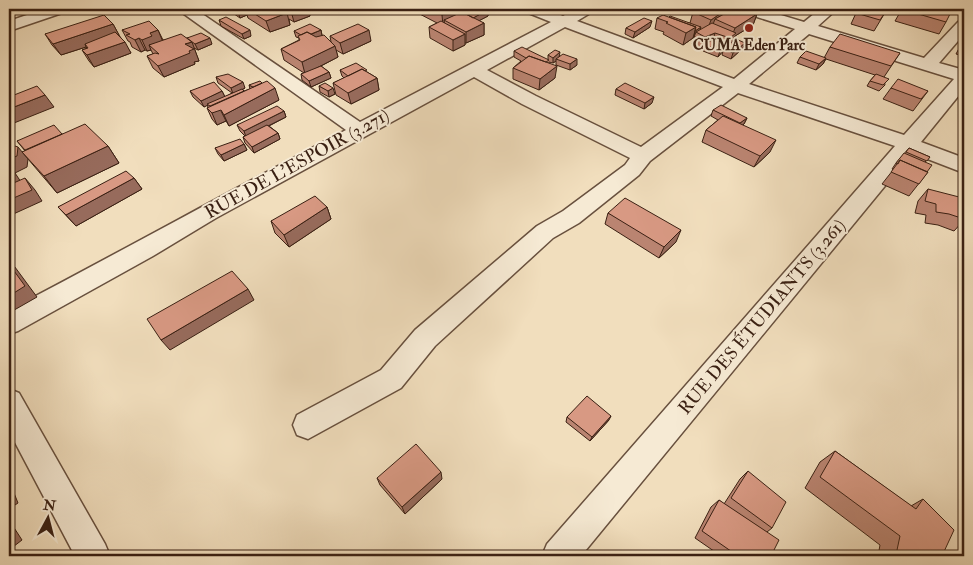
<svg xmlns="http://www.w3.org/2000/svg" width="973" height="565" font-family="'IM FELL Double Pica',serif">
<rect width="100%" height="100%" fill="#f1debd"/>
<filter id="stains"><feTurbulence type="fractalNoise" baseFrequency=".004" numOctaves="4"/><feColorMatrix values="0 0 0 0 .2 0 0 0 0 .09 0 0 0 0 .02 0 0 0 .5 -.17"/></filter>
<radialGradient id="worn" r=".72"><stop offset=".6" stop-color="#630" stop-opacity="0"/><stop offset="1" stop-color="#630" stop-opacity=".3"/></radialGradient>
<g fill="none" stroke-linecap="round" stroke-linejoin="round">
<g stroke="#68503e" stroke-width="3">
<path id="minor" d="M45,9H68L65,12L9,31V21Z
M177,9H195L360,122L551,22L526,12L523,9H545L563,16L576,9H595L592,12L577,21L734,79L795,29L741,12L738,9H761L804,22L820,9H837L818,26L924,58L958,22L964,20V34L939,63L964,70V89L921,142L964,158V173L912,153L581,556H542L547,544L895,146L738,93L650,161L639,175L579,223L553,238L435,346L401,388L308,439L297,435L293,425L297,415L381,370L415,330L537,226L563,211L625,165L630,158L522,104L474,77L216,218L153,256L18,331L9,334V310C122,251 233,189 346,130ZM565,27L723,87L641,147L536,96L487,70ZM809,34L954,79L904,135L749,84Z
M9,389L19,393L105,544L110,556H75L9,431Z"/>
</g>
<use href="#minor" fill="#f6ead4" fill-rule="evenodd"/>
</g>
<path fill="#ba8471" stroke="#3a2013" d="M227,9H274L276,10V9H308L310,16L294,22L289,19L290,25L270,32L248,18L247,15L240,18Z
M412,9H466L455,14V15L466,14L488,10V16L478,21L484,23V35L466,43H465V45L453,51L430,38L429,27L437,23L412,10Z
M902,9L936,10L946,22L939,34L895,21Z
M886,11L874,31L851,24L856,13Z
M693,12L757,14L753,25L735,36L733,41L745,43L743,48L731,59L722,55L723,51L718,57L703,51L705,47L701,49L692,44L695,36L693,38L683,45L663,34L664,32L655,29L657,18L690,23Z
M219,20L251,36L244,39L221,26Z
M113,24L119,35L131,53L94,67L89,61L82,50L87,48L86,47L61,55L52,45L45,34Z
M650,27L633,38L625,34L626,28Z
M122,30H158L163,40L187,38L212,44L198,50L194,48L199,61L194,62L195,64L164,77L153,68L147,56L153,54L151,50L147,51L145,50L141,52L132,47L130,42L128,41Z
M321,30L322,35L331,42L330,36L371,41L343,54L336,50L338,57L321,66L329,72L331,78L311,87L302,80L301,74L304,73L284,60L281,49L299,40V38L296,37L294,31Z
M964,39V56L956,54Z
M830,47L900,53L884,77L885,85L879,91L867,86L870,81L875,75L826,59L823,64L816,70L797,63L800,57L824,58Z
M514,51L548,60V55L560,56L577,65L570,70L556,65V61L553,63L549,62V63L555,78L539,90L513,79V68L521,61L514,57Z
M340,70L367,72L377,78L379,90L351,104L336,95L333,83L344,78L342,76Z
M216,77L245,88L242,90L244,91L250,89L249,85L279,100L229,126L226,121L217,125L212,119L207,108L208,107L207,105L204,107L193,97L190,91H222L225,97L232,93L218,83Z
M319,86L335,94L329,97L320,92Z
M891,88L928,91L913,111L883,99Z
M616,89L652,103L644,109L615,95Z
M713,110L747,118L744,124L743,125L770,152L754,167L702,142L706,130L718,120L711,116Z
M284,111L286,117L269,126L278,133L280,139L254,153L245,143L243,137L245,136L240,131L237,125Z
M62,134L108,146L119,163L57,193L22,152L25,151L17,141Z
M244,144L247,150L224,161L218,154L215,148Z
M909,148L930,157L925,162L926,172H928L909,196L882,184L893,170L892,169L896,163Z
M134,178L142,189L76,226L58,207Z
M928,189L964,214V220L954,231L938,225L925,223L926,215L915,213L918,201Z
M327,207L331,219L289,247L275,233L271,221Z
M608,213L676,242L659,258L605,224Z
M567,417L609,420L590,441L566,422Z
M835,451L911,506L923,499L942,556H878L880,545L805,488L820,462Z
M748,471L772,528L767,532L771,556H721L695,538L711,507L719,500L724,504L740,479Z
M377,478L442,479L405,514L380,485Z"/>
<path fill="#976b5c" stroke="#3a2013" d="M237,9H245L247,15L240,18Z
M297,9H308L310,16L294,22L291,11Z
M452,9H466L455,14L456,19L444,20L445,25L443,26L442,15Z
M727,9H735L715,19L712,27L707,31L711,20Z
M488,10V16L471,25V19Z
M287,13L290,25L270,32L266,21Z
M757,14L753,25L735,36L732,44L726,49L730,38L732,36L735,28Z
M652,21L650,27L633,38L635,32Z
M484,23V35L466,43V32Z
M113,24L119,35L87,46L85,44L86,47L61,55L53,44Z
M696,27L693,38L683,45L686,33Z
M701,27L699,33L696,32L694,37L695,31Z
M158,30L163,42L149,45L151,50L147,51L142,40L150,33Z
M250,30L251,36L244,39L242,34Z
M321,30L322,36L306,43L305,37Z
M369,30L371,41L343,54L340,43Z
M715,33L712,44L705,45V47L701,49L705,37Z
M465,34V45L453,51V40Z
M139,38L145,50L141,52L135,40Z
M210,38L212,44L198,50L195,44Z
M125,42L131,53L94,67L87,55Z
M192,42L199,61L194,62L195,64L164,77L158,66L185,44Z
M745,43L743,48L731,59L733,53Z
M727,44L725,50L724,49L723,51L718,57L720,51Z
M335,46L338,57L305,74L302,62Z
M560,52L559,58L556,59V61L553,63V58Z
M826,58L823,64L816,70L819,64Z
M577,59V65L570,70V64Z
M557,66L555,78L539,90L540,79Z
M329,72L331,78L311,87L309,81Z
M377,78L379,90L351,104L348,93Z
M243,82L245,88L233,94L231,88Z
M275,88L279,100L229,126L224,115Z
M333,88L335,94L329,97L328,91Z
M222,91L225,97L204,107L201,101Z
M246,93L221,111L226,121L217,125L212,113Z
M45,95L54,107L9,125V109Z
M654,97L652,103L644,109L645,103Z
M284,111L286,117L246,137L244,131Z
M747,118L744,124L737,129L740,123Z
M278,133L280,139L254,153L252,147Z
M776,140L770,152L754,167L760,156Z
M244,144L247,150L224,161L221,155Z
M108,146L119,163L57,193L44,176Z
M18,147L28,159L27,167L15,173L25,188L9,197V159Z
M25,178L35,190L42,201L9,216V200Z
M134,178L142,189L76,226L66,215Z
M327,207L331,219L289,247L284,235Z
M681,230L676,242L659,258L664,247Z
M9,259L37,297L9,313Z
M248,289L254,300L170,350L161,340Z
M611,416L609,420L590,441L592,437Z
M441,472L442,479L405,514L402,507Z
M9,490L14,493L18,503L9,509Z
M9,522L11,523L22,540L9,550Z"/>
<path fill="#d89983" stroke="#3a2013" d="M247,9H274L277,10L280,9L287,13L266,21Z
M287,9H297L291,11Z
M430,9H454L442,15Z
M476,9H485L488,10L473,18L466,14Z
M699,9H727L711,20L693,12Z
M733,9H744L757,14L735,28L715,19Z
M860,9H877L886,11L880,20L856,13Z
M901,9H930L950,14L946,22Z
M462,12L484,23L466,32L444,20Z
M104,15L113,24L53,44L45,34Z
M663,15L696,27L686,33L666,23L668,22L657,18Z
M670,16L701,27L695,31L696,27L669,17Z
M226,17L250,30L242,34L219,20Z
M644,18L652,21L635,32L626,28Z
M149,21L158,30L150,33L152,36L142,40L139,38L135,40L126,35L130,34L122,30Z
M441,21L465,34L453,40L429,27Z
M712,23L736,33L730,38L715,33L705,37L696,32Z
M310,24L321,30L311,34L307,32L301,35L294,31Z
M358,24L369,30L340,43L330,36Z
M115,32L125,42L87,55L82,50L88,48L85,44Z
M307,32L316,37L324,35L335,46L302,62L281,49L300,40L298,36Z
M201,33L210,38L195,44L187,38Z
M181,34L192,42L185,44L194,49L189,51L190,53L158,66L147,56L155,53L159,54L149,45Z
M840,34L900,53L891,66L830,47Z
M713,39L727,44L720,51L705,45Z
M736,39L745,43L733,53L724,49Z
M522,47L549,60L546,62L529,56L526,58L514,51Z
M555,50L560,52L553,58L548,55Z
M806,51L826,58L819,64L800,57Z
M563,54L577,59L570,64L556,59Z
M529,56L557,66L540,79L513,68Z
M356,63L367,70L365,71L362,69L348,76L340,70Z
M321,66L329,72L309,81L301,74Z
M362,69L377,78L348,93L333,83Z
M228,74L243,82L231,88L216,77Z
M876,74L889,79L883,85L870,81Z
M898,79L928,91L921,99L891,88Z
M260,81L262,83L253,87L249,85Z
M267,81L275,88L224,115L221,110L212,113L207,108Z
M214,82L222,91L201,101L190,91Z
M325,83L333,88L328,91L319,86Z
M625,83L654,97L645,103L616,89Z
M37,86L45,95L9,109V97Z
M242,89L244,91L210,106L207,104Z
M721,105L747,118L740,123L713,110Z
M277,106L284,111L244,131L237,125Z
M723,116L776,140L760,156L706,130Z
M85,124L108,146L44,176L22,152Z
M54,125L62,134L25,150L17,141Z
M267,125L278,133L252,147L243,137Z
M240,139L244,144L221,155L215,148Z
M9,144L18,147L17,156L9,159Z
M909,148L930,157L927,161L906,152Z
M904,153L932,165L927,172L900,160L898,164L896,163Z
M900,160L928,172L919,184L891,172Z
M9,167L15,176L9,180Z
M126,171L134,178L66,215L58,207Z
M25,178L32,190L9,200V185Z
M928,189L963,198L964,219L949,214L936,212V204L925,201Z
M315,196L327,207L284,235L271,221Z
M625,198L681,230L664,247L608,213Z
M9,264L25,286L9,296Z
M232,271L248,289L161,340L147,319Z
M587,396L611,416L592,437L567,417Z
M416,444L441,472L402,507L377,478Z
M835,451L916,509L923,499L954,530L942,556H907L897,550L900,536L820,477Z
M748,471L786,502L772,528L731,498Z
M719,500L779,540L771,556H738L702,531Z"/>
<circle fill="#8f2418" stroke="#f6ead4" stroke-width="2" cx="749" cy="28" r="5"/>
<g text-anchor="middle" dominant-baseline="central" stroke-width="4" stroke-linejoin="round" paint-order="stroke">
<g font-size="15" font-weight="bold" fill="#3a2013" stroke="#f6ead4">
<text x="749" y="45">CUMA Eden Parc</text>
</g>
<g font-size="18" fill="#3a2013" stroke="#f6ead4">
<text transform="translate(297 164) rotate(-29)">RUE DE L'ESPOIR (3.271)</text>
<text transform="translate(762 317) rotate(-50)">RUE DES ÉTUDIANTS (3.261)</text>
</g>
</g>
<rect width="973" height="565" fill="none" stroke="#f1debd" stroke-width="30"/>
<rect x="10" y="10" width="953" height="545" fill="none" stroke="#3a2013" stroke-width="2.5"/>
<rect x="15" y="15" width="943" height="535" fill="none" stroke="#3a2013"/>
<g transform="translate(48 518) rotate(7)" stroke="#f6ead4" stroke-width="4" paint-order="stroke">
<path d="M0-4L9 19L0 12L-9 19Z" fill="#3a2013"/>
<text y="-8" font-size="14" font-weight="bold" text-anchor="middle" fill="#3a2013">N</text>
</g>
<rect width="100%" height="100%" filter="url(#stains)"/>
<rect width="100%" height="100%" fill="url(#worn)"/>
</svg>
